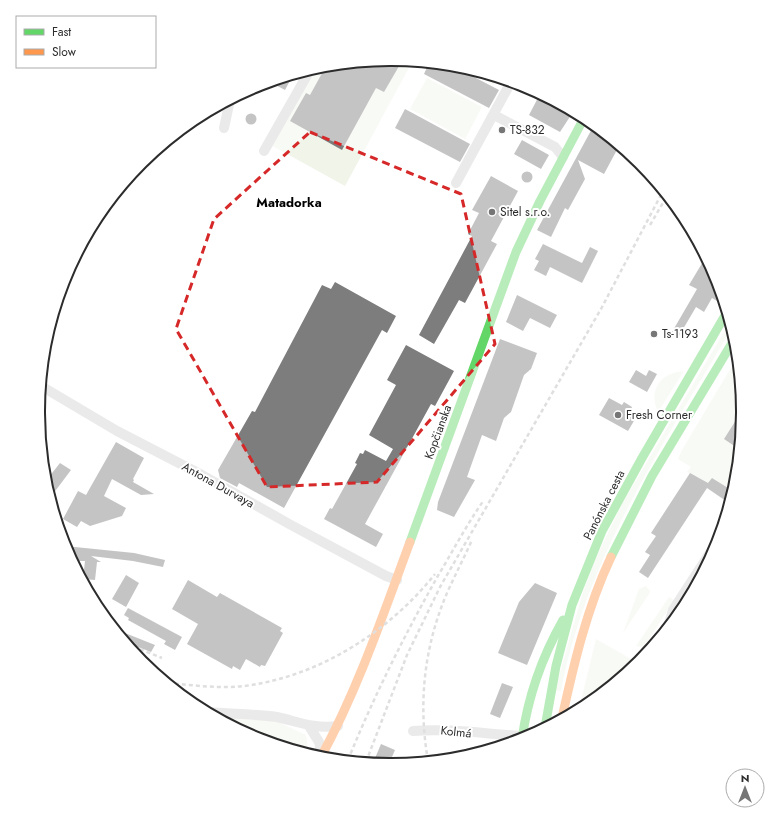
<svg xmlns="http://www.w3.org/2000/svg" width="781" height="824" font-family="Jost,sans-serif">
<rect width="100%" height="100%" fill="#fff"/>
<path fill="#f0f4e9" d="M391,60L412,62L345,186L269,144L310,70L322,66Z
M459,66H460L498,78L494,85Z
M427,78L482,107L465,139L410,109Z
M730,322L732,328C664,443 586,558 561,691L555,690L583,592L595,560L622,504Z
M738,356L743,412L736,481L733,491L712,478L706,487L701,484L703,480L687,472L691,467L678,459L682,450Z
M684,371L658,412C648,390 660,373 684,371Z
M646,586L650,591L649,594L623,633L639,589Z
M669,597L674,600L644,647L636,646Z
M596,639L638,663L579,709Z
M218,717L276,721L306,735L309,754L255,738Z"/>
<path fill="#7d7d7d" d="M391,60L402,61L384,92L376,88L342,150L290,121L306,93L310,95L326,66Z
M429,63L453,66L499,90L489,108L424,74Z
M293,75L285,90L270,82Z
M540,94L573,112L560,132L529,115Z
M405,109L470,144L460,162L395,128Z
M245.5 119a5.5 5.5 0 1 1 11 0a5.5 5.5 0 1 1-11 0Z
M594,125L619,146L604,174L578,160L585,179L568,210L565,208L551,237L537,230Z
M522,140L549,155L541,169L514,154Z
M521.5 177a5.5 5.5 0 1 1 11 0a5.5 5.5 0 1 1-11 0Z
M491,176L518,191L491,241L497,244L465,303L459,300L434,344L419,335L472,236L468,234L479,213L472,210Z
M543,244L582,263L590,247L598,251L582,283L550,267L546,276L534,270L539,261L535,259Z
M704,260L708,262L716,277L721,294L717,301L712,298L704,312L696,307L679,336L672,332L697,289L689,285Z
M335,282L396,316L387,333L382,330L284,508L239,483L237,487L220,478L218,470L252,411L255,412L322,285L331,289Z
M517,295L557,315L550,328L530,318L523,331L506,322Z
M500,339L537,353L531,369L524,375L511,412L504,418L496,441L482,435L467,477L475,480L454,517L437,510L438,502Z
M406,345L454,371L435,406L431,404L365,524L383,534L376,547L324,519L330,508L332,509L357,464L355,463L360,453L363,454L365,450L386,461L393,449L369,435L396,385L387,380Z
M636,370L646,376L649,370L657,374L647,392L629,382Z
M609,398L622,405L624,402L632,407L631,410L638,414L628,431L599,415Z
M743,409V412L739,449L724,439Z
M116,442L144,458L133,479L134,480L133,482L154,494L141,495L112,479L104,496L126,508L122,516L90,526L81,521L77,527L63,519L78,491L86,495Z
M60,463L71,470L50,498L45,482Z
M690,473L708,483L712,478L733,491L726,501L707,488L648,578L639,572L650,555L645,552L656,536L651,533Z
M65,546L134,553L165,560L163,567L133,561L91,556L101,562H97L95,580L83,579L85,561H72Z
M126,575L139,583L126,607L112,599Z
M188,580L217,597L220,593L282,628L280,631L283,633L265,666L261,665L260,667L246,659L240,670L233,666L232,669L187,644L198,624L172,609Z
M535,583L557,593L527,665L498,653L519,602Z
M128,608L182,637L175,650L164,644L166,641L128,620L129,618L124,615Z
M115,629L155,645L151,652L125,642Z
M502,683L513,687L500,718L490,714Z
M381,744L395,750L389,764L373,763Z"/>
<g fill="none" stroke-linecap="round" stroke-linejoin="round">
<path stroke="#d1d1d1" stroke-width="10" d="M494,115L555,147L563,157
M224,128L230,100
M264,151L310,70
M456,183L511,82
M41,386L117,431L202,475L291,525L386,576L397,580
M668,627L673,610L719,539
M208,712C231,714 254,714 277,717C299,722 314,729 338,726
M309,726L319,742L322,755
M413,731C449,728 486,734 522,736"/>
<path stroke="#63d668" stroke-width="9" d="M410,542L516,252L540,201L584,118
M611,557L652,476L735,338
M545,727L556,666L572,605L602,531L642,458L727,312
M522,739C528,696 542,657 563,620"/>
<path stroke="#ff974d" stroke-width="9" d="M562,718C574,663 587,608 611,557
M321,757C358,689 383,615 410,542"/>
<path stroke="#b8b8b8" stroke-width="2.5" stroke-dasharray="4 3" stroke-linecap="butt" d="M650,225L667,196
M127,644L162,658
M168,683C193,685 219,689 244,686C318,677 389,632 435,574
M348,760C374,696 405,634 439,574C454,549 467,524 484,500
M428,761C418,703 424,647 447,593C455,575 464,558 472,540
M366,762L407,655L440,587L601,309L663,191"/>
</g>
<path d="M0 0H781V824H0ZM310,132L461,194L495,344L377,482L267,487L176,329L214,219Z" fill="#fff" fill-opacity=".55" fill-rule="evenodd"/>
<path fill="none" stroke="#d62828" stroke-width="3" stroke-dasharray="8 5" stroke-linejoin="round" d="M310,132L461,194L495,344L377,482L267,487L176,329L214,219Z"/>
<g fill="#767676" stroke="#fff" stroke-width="1.5">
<circle cx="502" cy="130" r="4"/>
<circle cx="492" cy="212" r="4"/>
<circle cx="654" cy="334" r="4"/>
<circle cx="618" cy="415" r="4"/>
</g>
<g text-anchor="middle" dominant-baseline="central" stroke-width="4" stroke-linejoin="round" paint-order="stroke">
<g font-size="12" fill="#2c2c2c" stroke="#fff" text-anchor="start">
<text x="510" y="130">TS-832</text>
<text x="500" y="212">Sitel s.r.o.</text>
<text x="662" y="334">Ts-1193</text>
<text x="626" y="415">Fresh Corner</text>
</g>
<g font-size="12" fill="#2c2c2c" stroke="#fff">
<text transform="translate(438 432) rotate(-70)">Kopčianska</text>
<text transform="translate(218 485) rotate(29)">Antona Durvaya</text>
<text transform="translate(604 505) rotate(-63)">Panónska cesta</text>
<text transform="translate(456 732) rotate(6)">Kolmá</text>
</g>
<g font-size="13" font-weight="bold" fill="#000" stroke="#fff">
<text x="289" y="202">Matadorka</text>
</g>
</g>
<path d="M0 0H781V824H0ZM390 66H391A345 345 0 0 1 736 411V413A345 345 0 0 1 391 758H390A345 345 0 0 1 45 413V411A345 345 0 0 1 390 66Z" fill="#fff" fill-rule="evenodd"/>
<path fill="none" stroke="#2c2c2c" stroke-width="2" d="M390 66H391A345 345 0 0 1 736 411V413A345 345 0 0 1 391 758H390A345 345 0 0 1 45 413V411A345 345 0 0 1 390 66Z"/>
<rect x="16" y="16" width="140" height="52" fill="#ffffff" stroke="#ababab"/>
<rect x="24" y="29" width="20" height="6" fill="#63d668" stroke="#ababab"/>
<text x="52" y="36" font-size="12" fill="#2c2c2c">Fast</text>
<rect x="24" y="49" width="20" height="6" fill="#ff974d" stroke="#ababab"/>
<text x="52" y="56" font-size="12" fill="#2c2c2c">Slow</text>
<g transform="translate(745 788)"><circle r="19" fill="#ffffff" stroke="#ababab"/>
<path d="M0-3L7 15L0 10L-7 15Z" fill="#767676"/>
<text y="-6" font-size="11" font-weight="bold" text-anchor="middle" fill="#2c2c2c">N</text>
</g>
</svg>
